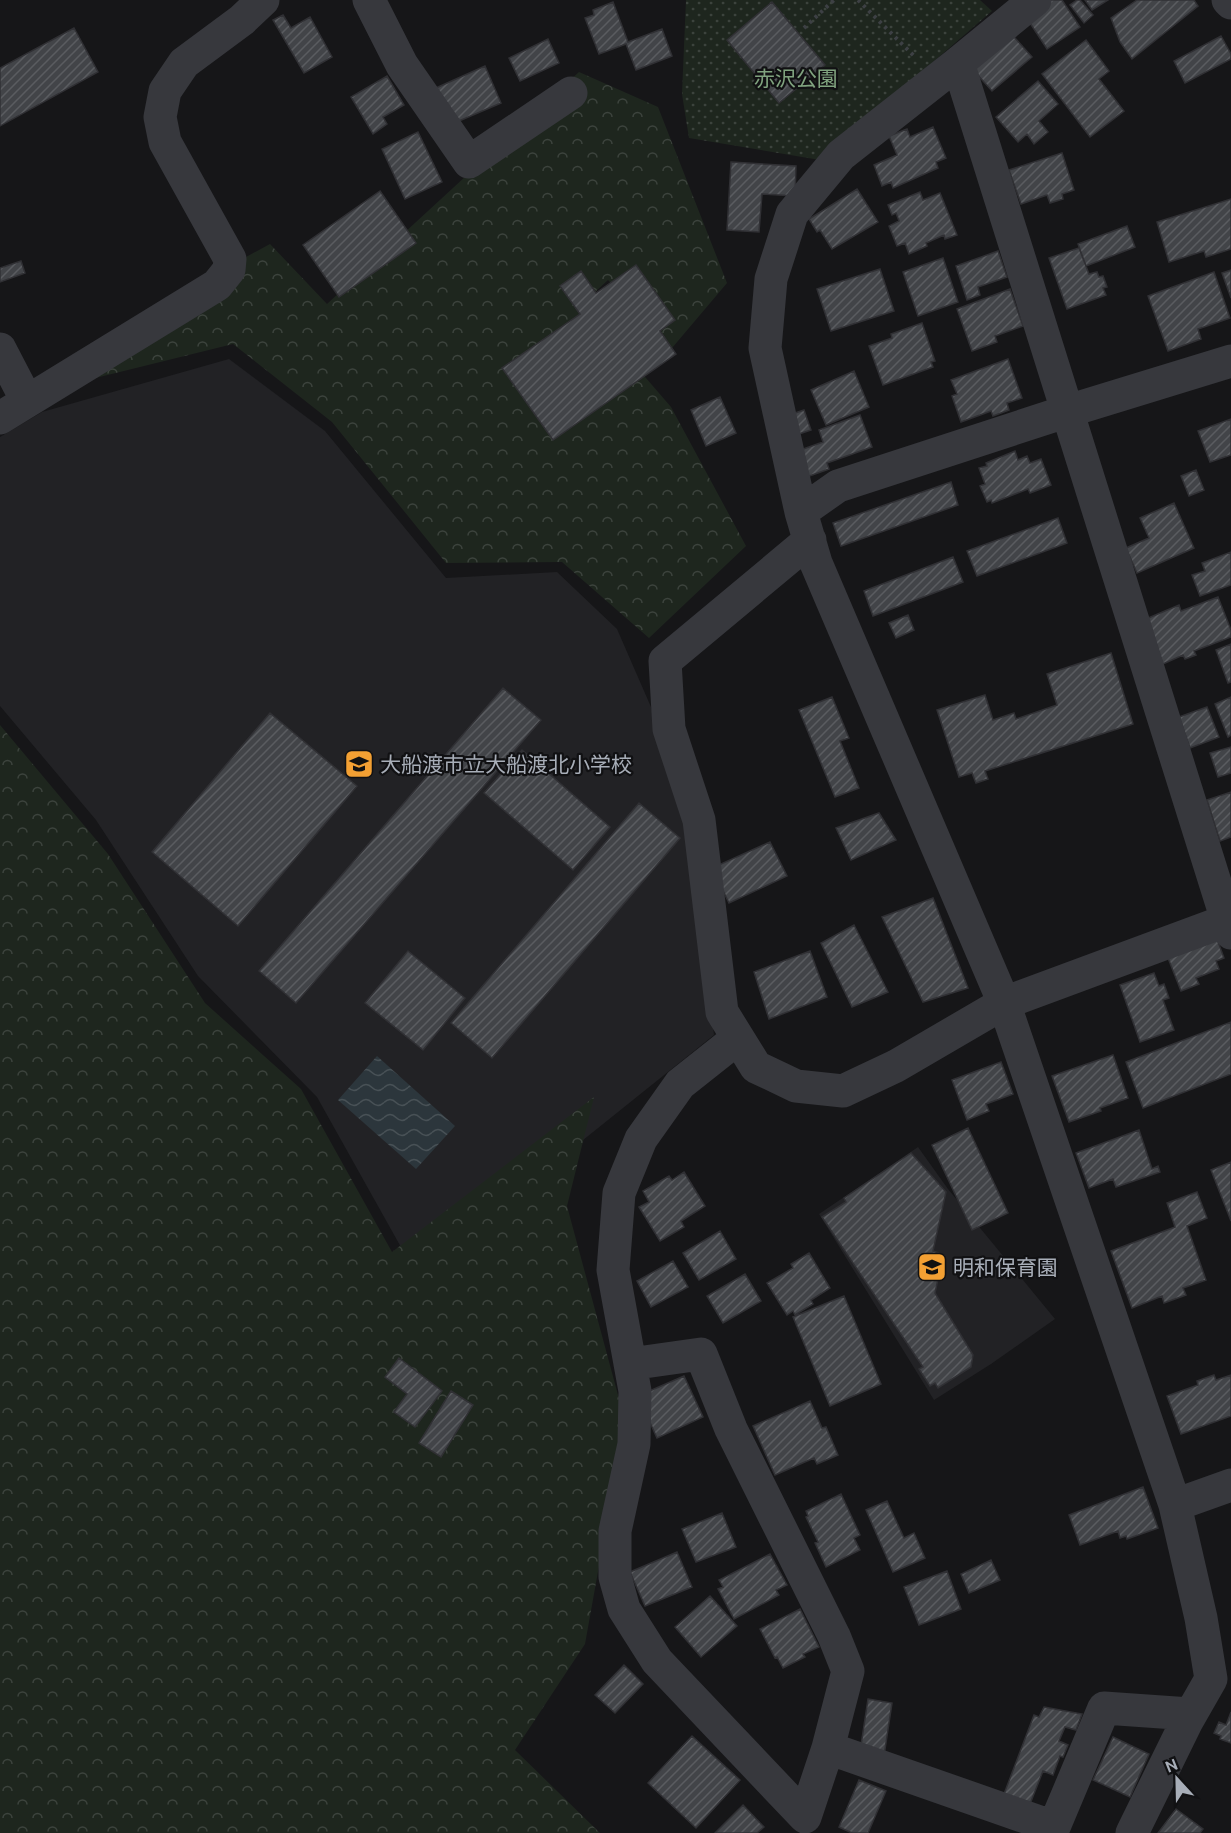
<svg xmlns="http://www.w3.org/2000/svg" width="1231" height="1833" font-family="Ubuntu,'Noto Sans JP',sans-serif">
<defs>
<pattern id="forest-crowns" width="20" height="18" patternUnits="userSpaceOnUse" patternTransform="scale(1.5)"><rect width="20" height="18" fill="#1e261e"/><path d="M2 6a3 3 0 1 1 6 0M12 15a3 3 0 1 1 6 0" fill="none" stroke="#3c433d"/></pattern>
<pattern id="park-dots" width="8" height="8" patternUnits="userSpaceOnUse" patternTransform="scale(1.5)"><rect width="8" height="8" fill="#1e261e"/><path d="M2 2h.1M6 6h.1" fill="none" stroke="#3c433d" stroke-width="1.8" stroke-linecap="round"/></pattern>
<pattern id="water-waves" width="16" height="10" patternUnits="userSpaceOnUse" patternTransform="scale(1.5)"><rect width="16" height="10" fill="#2c363c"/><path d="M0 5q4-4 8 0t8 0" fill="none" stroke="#485156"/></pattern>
<pattern id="building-hatch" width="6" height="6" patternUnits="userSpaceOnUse" patternTransform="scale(1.5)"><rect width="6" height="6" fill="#424448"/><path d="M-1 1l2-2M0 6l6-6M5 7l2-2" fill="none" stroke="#5a5c60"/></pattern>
</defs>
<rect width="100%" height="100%" fill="#161618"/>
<path fill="#222225" d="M229,359L325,431L446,578L557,572L617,629L651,707L689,829L714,1035L416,1274L317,1097L198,976L96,820L0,706V437L42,412Z
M918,1147L948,1189L1055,1319L991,1364L934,1400L819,1214Z"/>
<path fill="url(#forest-crowns)" d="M579,72L658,107L727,283L672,348L608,280L582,304L671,407L746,546L649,638L562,562L446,563L332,422L233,344L59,387L211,276L270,244L327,304Z
M0,725L108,854L205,1003L301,1089L392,1252L594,1097L567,1206L625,1421L585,1644L515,1750L600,1833H0Z"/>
<path fill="url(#park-dots)" d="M686,0H980L992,11L820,160L689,138L682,94Z"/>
<path fill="url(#water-waves)" d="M377,1056L455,1126L416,1169L338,1100Z"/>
<path fill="url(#building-hatch)" stroke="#303034" stroke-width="1.5" d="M1051,0H1062L1080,27L1047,49L1026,17Z
M1077,0H1080L1093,15L1084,23L1070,5Z
M1085,0H1108L1092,10Z
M1137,0H1194L1198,6L1132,59L1120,42L1111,18Z
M613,2L628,42L662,29L672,56L636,70L626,44L599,54L585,18L594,15L593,10Z
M772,2L825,65L779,103L727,40Z
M283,15L291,28L310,17L332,57L304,73L273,20Z
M74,28L98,72L0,126V68Z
M1007,29L1032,57L992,91L967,63Z
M1221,36L1231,54V59L1185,83L1174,61Z
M548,39L559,63L520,81L509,58Z
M1086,40L1109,71L1099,79L1124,111L1090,137L1042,74Z
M485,66L501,103L452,124L436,88Z
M387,76L404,105L383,117L387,124L373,134L351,97Z
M1038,81L1058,104L1039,121L1048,132L1034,144L1027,134L1018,142L996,117Z
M933,127L946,158L936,162L938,168L893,188L891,182L882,186L874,165L897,155L889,136L907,129L910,137Z
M418,132L442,182L405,199L382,149Z
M1062,153L1074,190L1062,194L1063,199L1050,203L1047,195L1021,204L1009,170Z
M731,162L796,166L795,196L762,194L759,232L727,230Z
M857,189L878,222L832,249L820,230L817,232L809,219Z
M380,191L416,243L339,297L303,245Z
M920,192L923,200L940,193L957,235L945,239L944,235L926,243L927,246L909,254L905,243L897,246L889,226L899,221L896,213L892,215L888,205Z
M1231,199V249L1206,257L1204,251L1169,262L1157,222Z
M1127,226L1135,247L1086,266L1078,244Z
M1079,248L1089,274L1097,272L1099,277L1103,276L1107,287L1103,288L1106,295L1067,309L1049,258Z
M998,251L1007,277L978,287L980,295L967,300L956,266Z
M943,258L958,302L918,316L903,272Z
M21,261L25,273L0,282V268Z
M636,265L675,320L660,331L676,354L553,440L502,368L580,314L560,286L581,271L596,293Z
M880,269L894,311L831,331L817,289Z
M1231,270V298L1222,273Z
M1214,272L1230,318L1198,329L1201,339L1168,351L1148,296Z
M1010,289L1023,326L995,336L997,342L972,351L957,309Z
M922,323L935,361L931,362L933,367L883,385L869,346L892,338L891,334Z
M1008,359L1022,398L1007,403L1009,410L993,416L991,411L961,422L952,396L957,394L951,380Z
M854,371L869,407L826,425L811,390Z
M720,397L736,433L706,446L691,410Z
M804,410L811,430L790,437L783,417Z
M860,415L872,447L827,463L829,469L801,479L792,453L823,442L819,430Z
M1231,419V455L1210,462L1198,431Z
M1015,451L1018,460L1027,456L1030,463L1041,459L1051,485L1030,493L1028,489L992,503L991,500L987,502L980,486L985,484L979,468L987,466L986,463Z
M1196,470L1204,490L1189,496L1181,476Z
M951,482L958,505L841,546L833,523Z
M1174,503L1194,548L1137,573L1126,548L1149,538L1140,518Z
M1058,518L1067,543L977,576L967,551Z
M1231,552V585L1200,596L1192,575L1205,571L1202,563Z
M953,557L963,582L873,616L864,591Z
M1218,597L1231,630V637L1194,651L1196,655L1185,659L1183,655L1163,664L1146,619L1179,605L1181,611Z
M908,615L914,630L896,638L889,623Z
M1231,644V682L1228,683L1216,650Z
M1111,653L1133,724L985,771L988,779L976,783L972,773L959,777L937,710L985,695L993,720L1014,713L1016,719L1057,705L1047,674Z
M503,688L541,720L296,1003L259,971Z
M832,697L849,738L840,741L859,788L835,797L799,710Z
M1231,697V735L1228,737L1215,704Z
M1207,707L1219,737L1190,748L1179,717Z
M270,713L357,786L238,926L152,852Z
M1231,747V773L1218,777L1210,753Z
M522,750L610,827L573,870L484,793Z
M1231,792V837L1220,841L1207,800Z
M639,803L680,838L492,1058L451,1023Z
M879,813L896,840L851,860L836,828Z
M770,842L787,876L729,903L712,868Z
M933,898L968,988L923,1002L882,917Z
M854,925L888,992L852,1007L821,943Z
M1217,939L1224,958L1216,961L1219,969L1196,978L1199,984L1181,991L1168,958Z
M408,951L465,998L423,1050L365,1003Z
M810,951L827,997L769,1019L754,972Z
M1154,973L1159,986L1164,984L1169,998L1163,1000L1174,1030L1140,1042L1120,985Z
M1231,1022V1074L1143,1108L1126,1062Z
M1113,1055L1128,1098L1100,1108L1101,1111L1069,1122L1052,1076Z
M1001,1062L1013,1094L986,1104L989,1111L967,1120L952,1080Z
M968,1128L1008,1213L972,1230L932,1145Z
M1139,1130L1152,1169L1158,1166L1160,1172L1116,1187L1113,1179L1089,1188L1076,1153Z
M911,1153L946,1192L933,1251L939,1253L934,1279H938L935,1293L973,1355L971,1367L938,1388L935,1383L930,1386L919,1369L923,1367L822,1217L846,1202L844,1198Z
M1231,1162V1221L1211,1170Z
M684,1172L705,1206L681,1221L684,1227L660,1241L639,1207L649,1202L643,1191L669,1176L672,1180Z
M1197,1192L1207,1218L1187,1226L1206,1280L1183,1288L1186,1295L1164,1303L1162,1296L1132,1308L1111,1251L1175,1227L1167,1203Z
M720,1231L736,1259L699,1280L683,1253Z
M809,1253L830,1288L811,1300L813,1304L795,1315L793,1311L787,1315L767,1283L793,1268L791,1264Z
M673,1261L688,1287L651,1307L637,1281Z
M745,1274L761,1301L723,1323L707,1296Z
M844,1296L881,1384L830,1406L793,1317Z
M399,1358L442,1391L415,1427L394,1412L407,1394L385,1377Z
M1214,1375L1216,1380L1231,1375V1416L1181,1434L1167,1396L1198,1385L1197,1381Z
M684,1376L703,1417L657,1438L638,1396Z
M451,1391L473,1405L441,1457L419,1443Z
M810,1401L822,1428L826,1427L838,1455L817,1464L814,1458L775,1475L753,1426Z
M1143,1487L1158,1528L1127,1539L1126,1536L1120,1538L1118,1531L1080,1545L1069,1515Z
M841,1494L860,1535L854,1538L860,1550L826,1567L815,1543L818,1542L806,1517L808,1516L806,1511Z
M887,1501L904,1538L914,1533L925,1558L893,1572L866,1510Z
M722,1513L736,1547L696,1562L682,1529Z
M677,1552L692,1587L645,1606L630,1572Z
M770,1554L787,1585L776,1590L779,1595L734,1619L718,1589L723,1587L719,1580Z
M991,1560L1000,1580L969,1593L961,1574Z
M947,1571L961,1609L919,1625L904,1587Z
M710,1596L737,1626L701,1657L675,1627Z
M800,1609L819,1647L803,1654L805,1657L783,1668L777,1657L775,1658L760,1629Z
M624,1665L643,1684L615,1713L595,1695Z
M868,1699L892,1703L884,1756L860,1752Z
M1044,1707L1082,1714L1076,1730L1065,1727L1059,1741L1068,1745L1063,1757L1060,1756L1053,1775L1043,1771L1030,1804L1004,1794L1034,1715L1039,1717Z
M1231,1712V1743L1220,1739L1221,1736L1214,1733L1219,1722L1226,1725Z
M692,1736L740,1780L696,1828L648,1783Z
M1113,1737L1149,1754L1130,1797L1093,1780Z
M859,1780L886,1791L868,1833H852L839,1827Z
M743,1805L764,1827L757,1833H715Z
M1176,1809L1203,1829L1200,1833H1158Z"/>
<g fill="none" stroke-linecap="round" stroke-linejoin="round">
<path stroke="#3d4044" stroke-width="4" stroke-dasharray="3 4.5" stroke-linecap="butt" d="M858,0L916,58
M804,28L834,0"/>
<path stroke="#37383d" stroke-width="33" d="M369,0L402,65L469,162L571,93
M1035,0L958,63L841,155L792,214L771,279L765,348L801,512L816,563L1004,1003L1175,1505L1201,1618L1211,1679L1187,1721L1132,1833
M1228,0L1231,3
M958,63L1231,933
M0,349L27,401
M0,418L217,285L229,270L230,259L165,142L160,117L165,91L184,63L242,20L263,0
M801,512L838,486L1068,411L1231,361
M810,540L665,661L669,729L699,820L722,1012L756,1067L796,1086L843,1091L896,1066L1004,1003L1231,919
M630,1364L701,1354L731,1429L834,1636L848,1671L828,1748L805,1817L657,1661L624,1609L615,1577V1531L634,1444L635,1391L613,1270L619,1193L641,1139L680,1084L738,1038
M1175,1505L1231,1485
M828,1748L1054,1827L1104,1708L1190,1714"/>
</g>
<defs>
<g id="school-square" transform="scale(1.5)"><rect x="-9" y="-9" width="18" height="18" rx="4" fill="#f3a033" stroke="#111113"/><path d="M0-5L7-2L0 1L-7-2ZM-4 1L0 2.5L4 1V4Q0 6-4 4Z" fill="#111"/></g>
</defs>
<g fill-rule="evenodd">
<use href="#school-square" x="359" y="764"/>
<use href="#school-square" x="932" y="1267"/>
</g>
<g text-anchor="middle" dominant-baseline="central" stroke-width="4.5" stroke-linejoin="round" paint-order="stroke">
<g font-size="21" fill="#80a37f" stroke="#111113">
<text x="796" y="78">赤沢公園</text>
</g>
<g font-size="21" fill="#a8aeb8" stroke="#111113" text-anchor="start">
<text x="380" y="764">大船渡市立大船渡北小学校</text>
<text x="953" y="1267">明和保育園</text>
</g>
</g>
<g transform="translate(1177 1779) rotate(338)" stroke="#111113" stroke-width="4.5" paint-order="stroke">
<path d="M0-4.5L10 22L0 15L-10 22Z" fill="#a8aeb8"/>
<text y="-9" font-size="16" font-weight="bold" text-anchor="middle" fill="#a8aeb8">N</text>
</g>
</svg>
